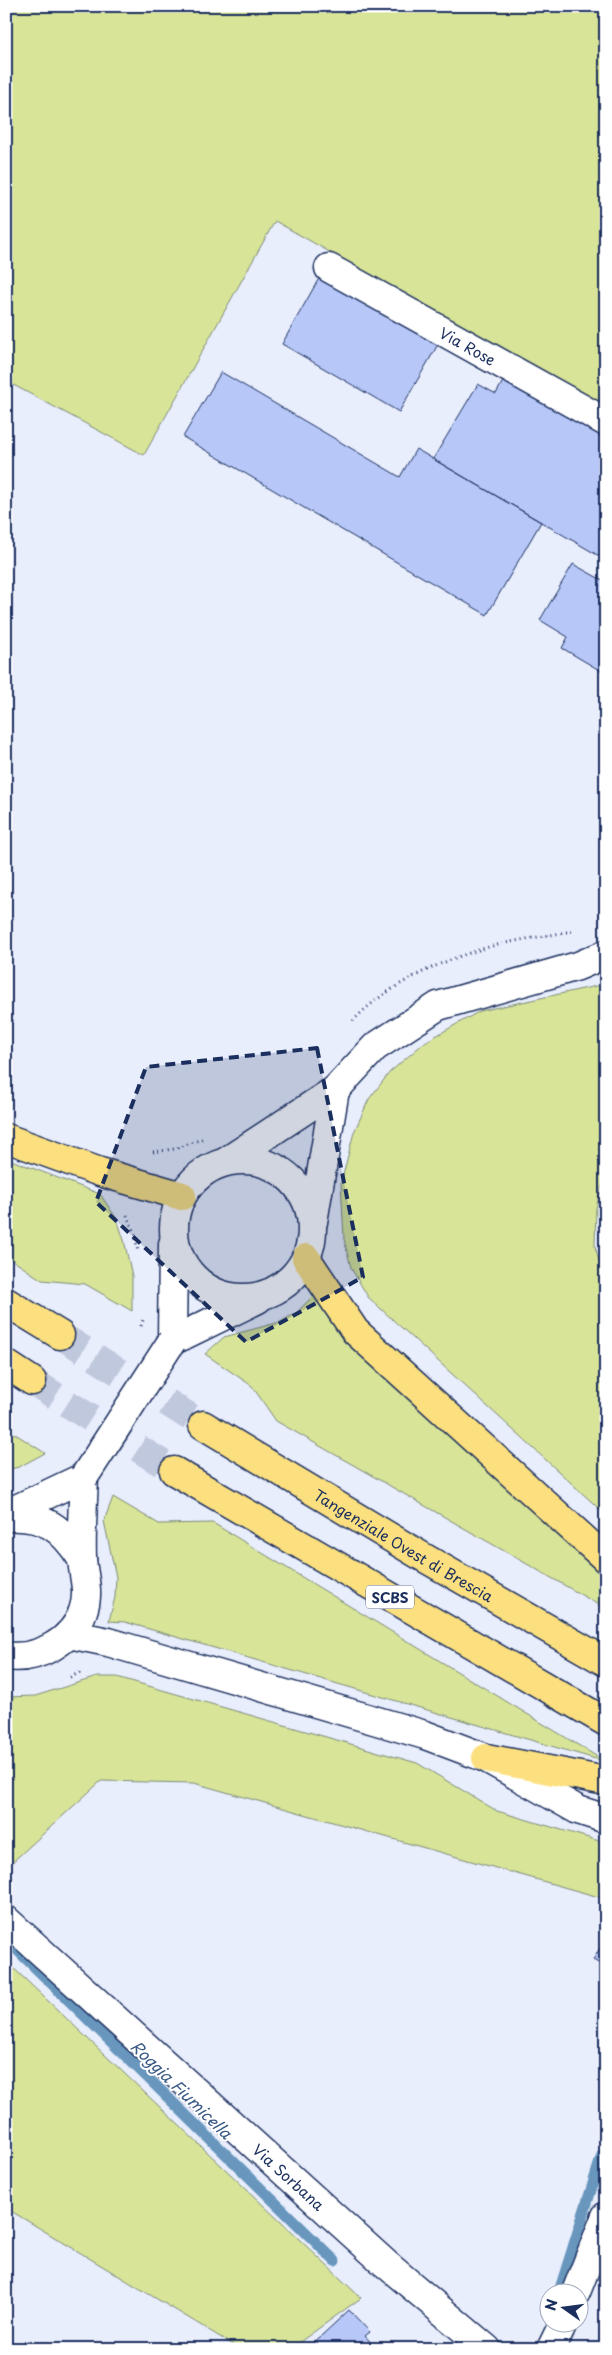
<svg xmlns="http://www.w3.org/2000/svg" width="612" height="2355" font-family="'Playpen Sans',sans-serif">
<rect width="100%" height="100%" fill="#e9eefd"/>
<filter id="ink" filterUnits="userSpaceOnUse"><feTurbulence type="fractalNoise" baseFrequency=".02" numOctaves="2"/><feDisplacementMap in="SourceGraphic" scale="10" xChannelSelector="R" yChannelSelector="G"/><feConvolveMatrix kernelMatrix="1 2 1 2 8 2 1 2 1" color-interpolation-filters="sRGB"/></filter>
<g filter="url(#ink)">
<path fill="#d8e497" stroke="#7a8a7a" d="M6,6H606V409L275,221L144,455L6,381Z
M606,984V1172L596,1208L595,1246L606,1285V1515L368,1297L351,1268L344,1239L341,1183L354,1132L369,1099L390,1072L425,1042L480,1011Z
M6,1158L100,1194L117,1219L124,1240L132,1276V1311L85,1284L42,1280L6,1256Z
M314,1295L339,1333L606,1574V1609L276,1421L252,1386L205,1354L224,1337L280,1322L296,1313Z
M6,1428L45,1453L19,1467L6,1470Z
M113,1497L159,1524L213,1523L606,1762L125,1622L109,1621L115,1597L116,1577L104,1521Z
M97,1677H117L417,1763L497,1811L606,1843V1899L194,1783L101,1781L8,1866L6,1697L35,1696Z
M6,1961L361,2298L290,2349H240L6,2208Z"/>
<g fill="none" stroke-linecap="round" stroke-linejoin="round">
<path stroke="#6796bd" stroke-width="11" d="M6,1939L335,2261
M559,2292L602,2155"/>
</g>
<path fill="#b7c8f8" stroke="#1b2f5e" d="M322,273L440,341L399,412L282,344Z
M221,372L400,477L416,449L541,522L487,615L183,437Z
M508,372L606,429V560L433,459L478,384L496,394Z
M573,564L602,580L606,574V674L562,648L568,637L540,620Z
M606,1938V1967L593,1960Z
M349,2310L370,2332L365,2336L377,2349H307Z"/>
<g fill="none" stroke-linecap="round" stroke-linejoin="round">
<path stroke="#c0c8dd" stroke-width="28" stroke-dasharray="28 14" stroke-linecap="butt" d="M60,1335L203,1425
M32,1381L174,1471"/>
<g stroke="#1b2f5e" stroke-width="31">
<g id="minor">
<path id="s1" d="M329,268L606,422"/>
<circle cx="243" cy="1229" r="69"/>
<path d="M227,1161L335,1090L375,1047L438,1006L578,966L606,954"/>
<path d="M313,1222L335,1090"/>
<path d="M173,1244L172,1341L258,1299"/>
<path d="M6,1514L84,1477C83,1503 81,1531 82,1558C83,1577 90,1591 83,1611C73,1641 37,1661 6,1656"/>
<path d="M6,1517C44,1514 62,1528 82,1559"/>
<path d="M69,1634L108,1642L425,1735L486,1758L578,1810L606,1819"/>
<path id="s2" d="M6,1920L386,2264L487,2349"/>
<path d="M576,2292L606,2216"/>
<path d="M551,2349L564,2322"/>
</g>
</g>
<g stroke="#1b2f5e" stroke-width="31">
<g id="highway">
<path d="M6,1138L100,1172L182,1196"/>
<path d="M306,1258L355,1331L606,1559"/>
<path d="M6,1302L60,1335"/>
<path d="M6,1364L32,1381"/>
<path id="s3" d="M203,1425L423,1557L606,1662"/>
<path d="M174,1471L606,1722"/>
<path d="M486,1758L606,1781"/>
</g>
</g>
<path stroke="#1b2f5e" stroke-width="3" stroke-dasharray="1 4" stroke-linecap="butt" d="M353,1021C384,987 438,962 482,949C511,940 543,937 572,931
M153,1152L174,1149L202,1139
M127,1215L135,1235L138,1252
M70,1677L82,1672"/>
<use href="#minor" stroke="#fff" stroke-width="28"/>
<use href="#highway" stroke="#fce080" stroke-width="28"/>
<g stroke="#1b2f5e" stroke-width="31" stroke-linecap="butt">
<path id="minor-bridge" d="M84,1477L172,1341"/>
</g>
<path stroke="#1b2f5e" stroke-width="3" stroke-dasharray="1 4" stroke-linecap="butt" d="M141,1326L144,1317"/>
<use href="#minor-bridge" stroke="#fff" stroke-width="28"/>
</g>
</g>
<path fill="#1b2f5e" fill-opacity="0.2" stroke="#1b2f5e" stroke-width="4" stroke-dasharray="10 6" stroke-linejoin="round" d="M317,1048L363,1277L246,1342L96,1202L146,1067Z"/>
<g text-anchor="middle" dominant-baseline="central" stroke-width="4" stroke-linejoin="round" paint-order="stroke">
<rect fill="#fff" stroke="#5f6d8e" stroke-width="1" x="366" y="1585.5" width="48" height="23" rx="4"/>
<g font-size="14" font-weight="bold" fill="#1b2f5e">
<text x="390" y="1597">SCBS</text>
</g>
<g font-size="15" fill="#1b2f5e" stroke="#fff">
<text stroke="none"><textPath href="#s1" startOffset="159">Via Rose</textPath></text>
<text stroke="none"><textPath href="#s3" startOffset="234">Tangenziale Ovest di Brescia</textPath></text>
<text stroke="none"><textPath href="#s2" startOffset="382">Via Sorbana</textPath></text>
</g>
<g font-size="16" font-style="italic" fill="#3b5a86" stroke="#fff">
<text transform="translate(182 2089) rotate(44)">Roggia Fiumicella</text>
</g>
</g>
<rect width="612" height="2355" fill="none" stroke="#fff" stroke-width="25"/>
<rect x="12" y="12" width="587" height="2330" fill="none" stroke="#1b2f5e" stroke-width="2" filter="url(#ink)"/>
<g transform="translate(564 2308) rotate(284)"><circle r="24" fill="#ffffff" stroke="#a4acbf"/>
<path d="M0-4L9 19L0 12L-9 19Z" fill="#1b2f5e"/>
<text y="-8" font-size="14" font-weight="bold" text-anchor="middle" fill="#1b2f5e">N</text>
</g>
</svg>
